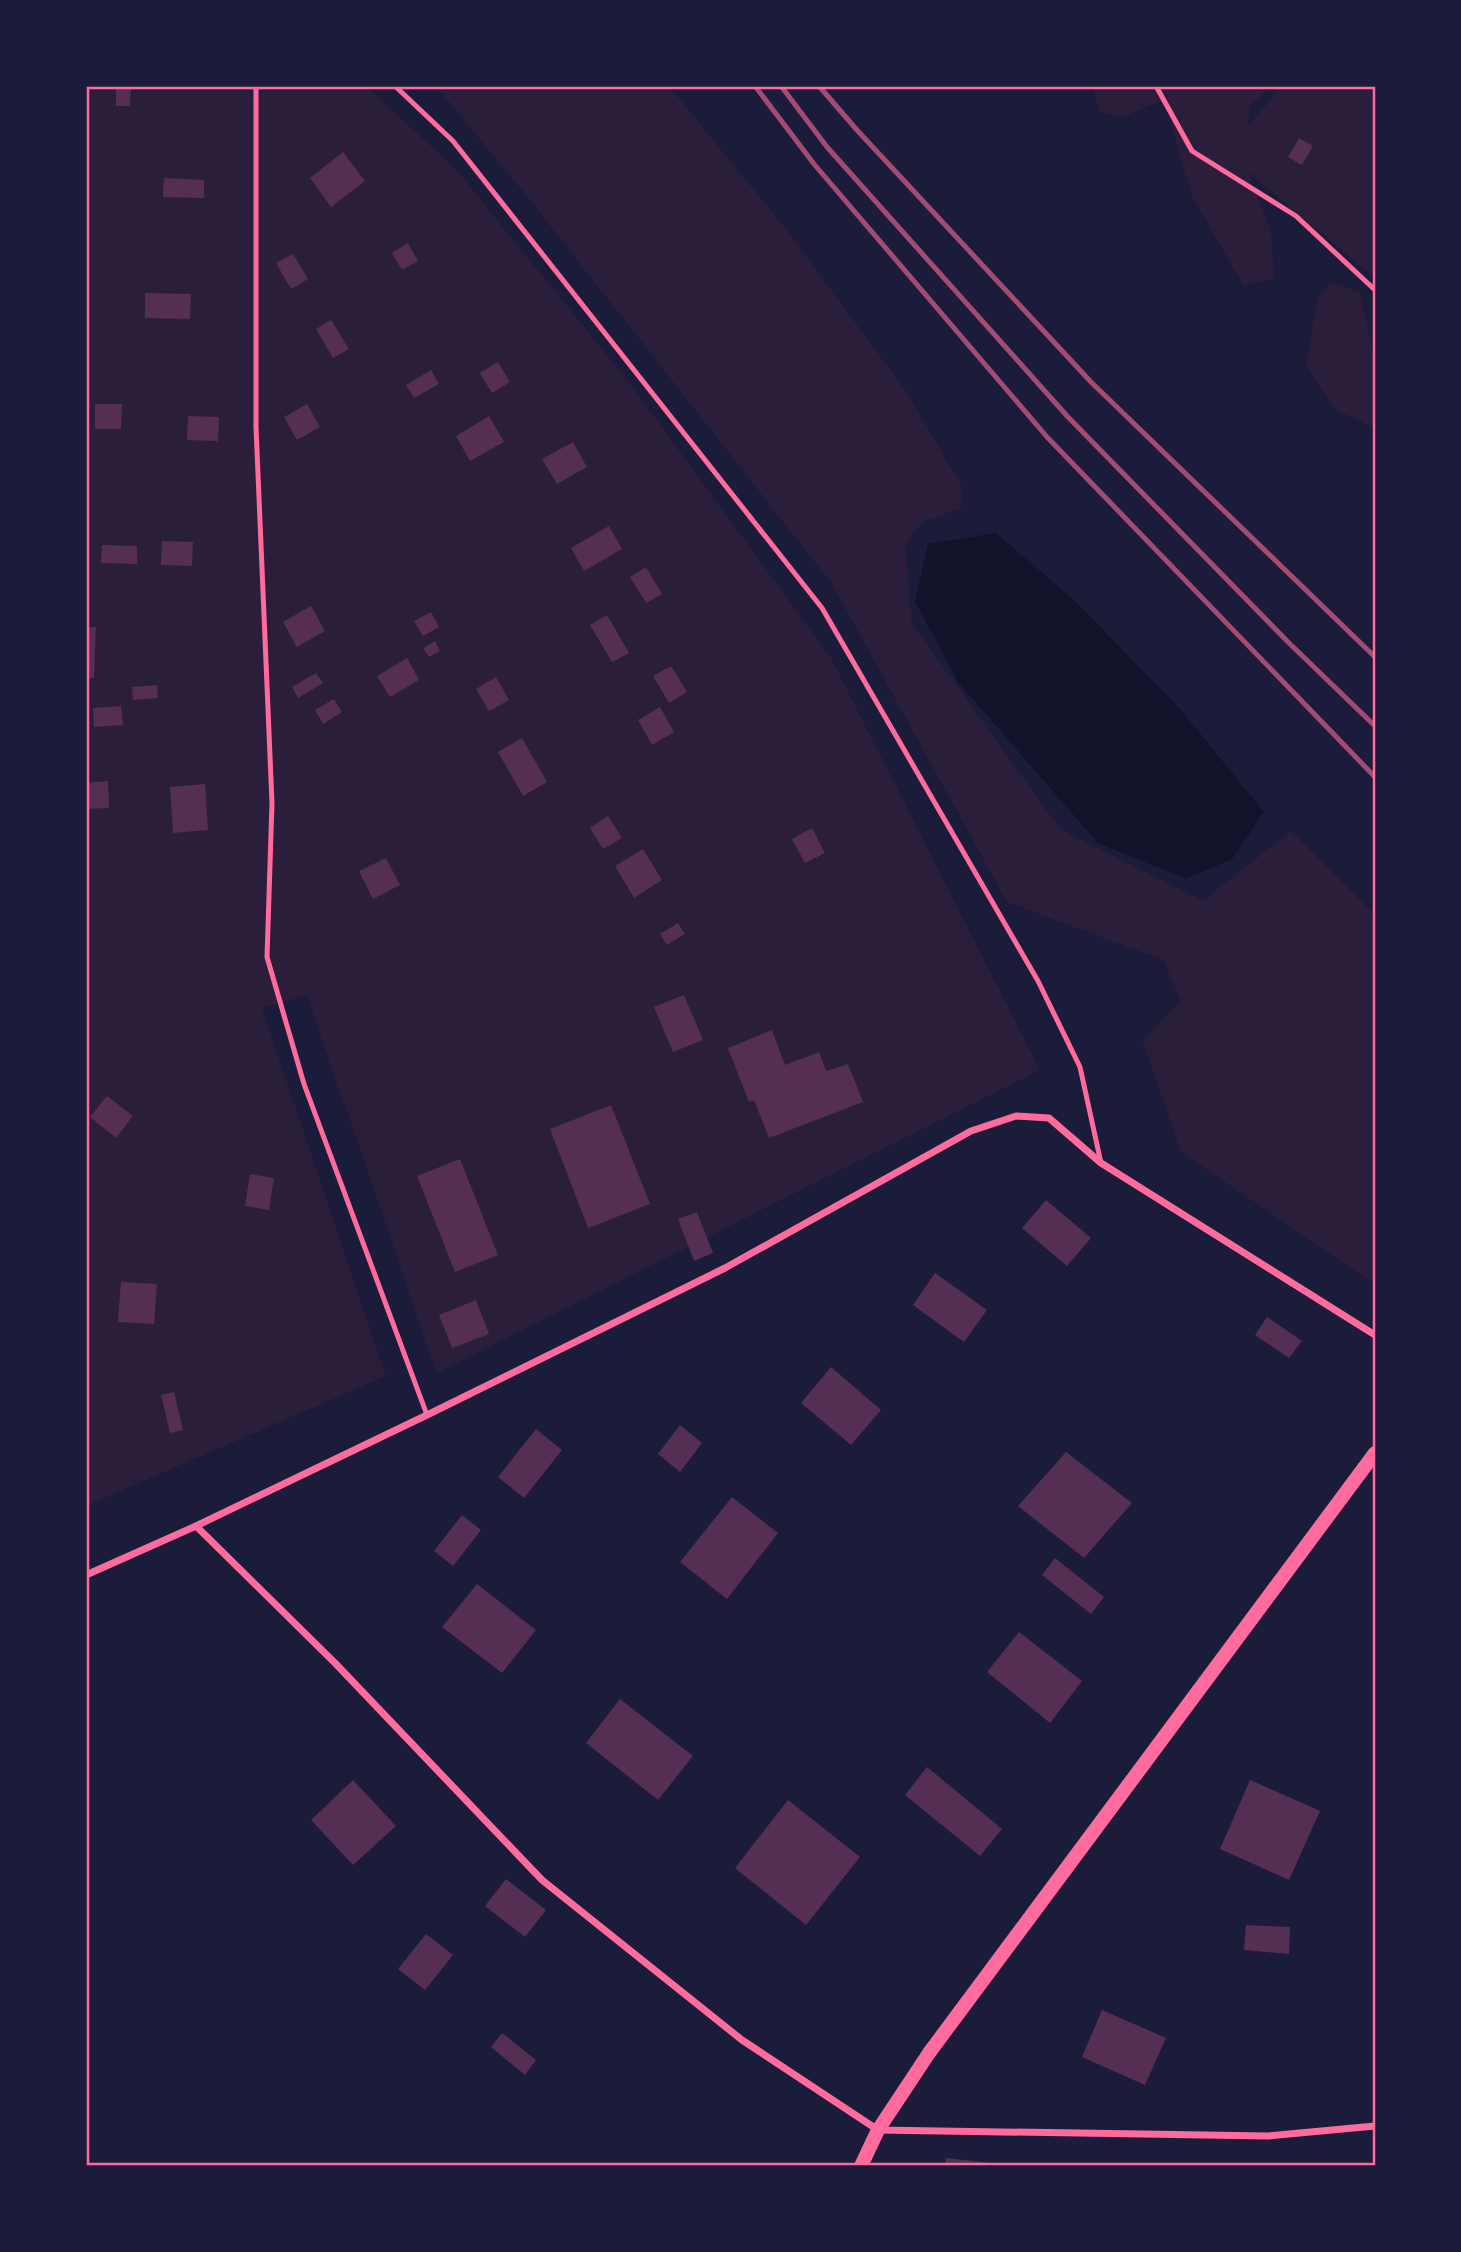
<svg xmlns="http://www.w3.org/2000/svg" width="1461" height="2252" font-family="'Sofia Sans Condensed',sans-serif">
<rect width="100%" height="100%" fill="#1b1b3a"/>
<path fill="#2a1e3b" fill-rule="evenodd" d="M86,86H361L371,91L455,168L632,386L831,658L1040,1070L437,1373L307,995L262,1008L386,1376L86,1506Z
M436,86H669L786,229L906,391L961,485V508L922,522L906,544L911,622L1060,829L1203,901L1291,831L1375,915V1284L1182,1153L1142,1041L1181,1001L1163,960L1007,902L832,584L533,204Z
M1092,86H1375V278L1248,172L1271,231L1274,279L1243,285L1192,196L1164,100L1123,117L1100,112ZM1270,87L1278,91L1248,126L1249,107Z
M1332,282L1360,292L1369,335L1375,354V428L1334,409L1306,364L1318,297Z"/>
<path fill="#12122b" d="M996,533L1075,601L1180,709L1264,812L1232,859L1186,879L1098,843L958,682L915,601L928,544Z"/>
<path fill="#542f53" d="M116,86H131L130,106H116Z
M1299,138L1313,146L1302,165L1288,157Z
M343,152L365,181L331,207L310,178Z
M164,178L204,180V198L163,197Z
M408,243L418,261L402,270L392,253Z
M293,254L308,279L291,289L276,263Z
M145,293L191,294L190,319L145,318Z
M331,320L349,349L333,358L316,329Z
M498,362L510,382L492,393L480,373Z
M431,370L439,384L414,398L406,385Z
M95,404H122L121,429H95Z
M307,404L320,427L297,440L284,417Z
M188,416L219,417L218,441L187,440Z
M489,416L504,442L470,461L456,436Z
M573,442L587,467L557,484L542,459Z
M609,526L622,549L584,571L571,548Z
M162,541L193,542L192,566L161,565Z
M102,545L137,546V564L101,563Z
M646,567L662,594L646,603L630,577Z
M311,606L325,631L297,647L283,622Z
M431,612L439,627L423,636L414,621Z
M607,615L629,653L612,662L590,625Z
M86,627H96L94,678H86Z
M435,641L440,651L429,657L423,648Z
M407,658L419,680L390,697L377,676Z
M671,666L687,692L669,703L653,676Z
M316,673L323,683L298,698L292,687Z
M496,677L509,700L489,711L476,689Z
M157,685L158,698L133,700L132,687Z
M334,699L342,712L323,724L315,710Z
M121,706L123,725L94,727L93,708Z
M660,707L674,732L652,745L638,720Z
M522,738L547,782L523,796L498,752Z
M108,781L109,808L86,809V783Z
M205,784L208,830L173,833L170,787Z
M608,816L622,838L603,849L590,828Z
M812,828L825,853L805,863L792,839Z
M643,849L662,880L634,898L615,866Z
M386,858L400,885L373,899L359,871Z
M678,923L685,934L667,945L660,934Z
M684,995L703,1040L673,1052L654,1007Z
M772,1030L785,1065L819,1052L826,1071L848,1064L863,1102L769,1138L754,1100L749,1102L728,1048Z
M107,1096L133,1116L116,1138L90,1117Z
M611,1105L650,1204L588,1228L550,1129Z
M460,1159L498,1255L455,1272L417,1176Z
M250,1174L274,1178L269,1210L245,1206Z
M1046,1200L1091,1238L1067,1266L1022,1228Z
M697,1212L713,1253L694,1261L678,1219Z
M935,1273L987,1310L964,1342L913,1305Z
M121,1282L157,1284L154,1324L118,1322Z
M476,1300L489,1334L452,1348L439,1315Z
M1267,1317L1302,1341L1289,1358L1255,1335Z
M831,1367L881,1410L851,1445L801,1403Z
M174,1392L183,1430L170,1433L161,1395Z
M680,1425L702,1443L680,1472L658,1454Z
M536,1429L562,1450L524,1498L498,1477Z
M1066,1452L1132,1503L1084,1558L1018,1506Z
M732,1497L778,1533L727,1599L680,1562Z
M462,1515L481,1530L453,1566L434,1551Z
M1055,1558L1104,1597L1091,1614L1042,1575Z
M477,1584L536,1630L502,1673L442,1627Z
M1019,1632L1082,1681L1050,1723L987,1672Z
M620,1699L693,1756L658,1800L586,1743Z
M927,1767L1002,1829L980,1856L905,1795Z
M353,1780L396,1826L353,1865L311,1820Z
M1250,1780L1320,1811L1289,1880L1220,1849Z
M788,1800L860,1857L806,1925L735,1868Z
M506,1879L546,1910L525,1937L485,1906Z
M1246,1925L1290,1927L1289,1954L1244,1950Z
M426,1934L453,1955L425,1990L398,1969Z
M1102,2010L1166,2038L1145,2085L1082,2057Z
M502,2033L536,2060L525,2075L491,2047Z
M946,2158L992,2163V2166H945Z"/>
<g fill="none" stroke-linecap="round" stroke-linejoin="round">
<path stroke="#ff6b9d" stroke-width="5" d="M256,86V427L272,803L267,957L304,1084L427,1415
M395,86L453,141L822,608L1038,981L1080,1067L1101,1163
M1156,86L1192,151L1296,216L1375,290"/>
<path stroke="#ff6b9d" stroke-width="7" d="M196,1526L335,1663L542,1880L742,2040L878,2130L1268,2136L1375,2126
M86,1575L196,1526L427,1415L725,1268L971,1131L1016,1116L1049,1118L1101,1163L1375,1335"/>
<path stroke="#ff6b9d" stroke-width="14" d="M861,2166L878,2130L929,2053L1375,1453"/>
<path stroke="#a44b75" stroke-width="5" d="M755,86L814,164L1047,437L1375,777
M781,86L827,147L1068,417L1288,642L1375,726
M819,86L856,129L1091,382L1375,657"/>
</g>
<rect width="1461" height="2252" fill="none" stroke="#1b1b3a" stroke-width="175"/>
<rect x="88" y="88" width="1286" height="2076" fill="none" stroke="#ff6b9d" stroke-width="2.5"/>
</svg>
